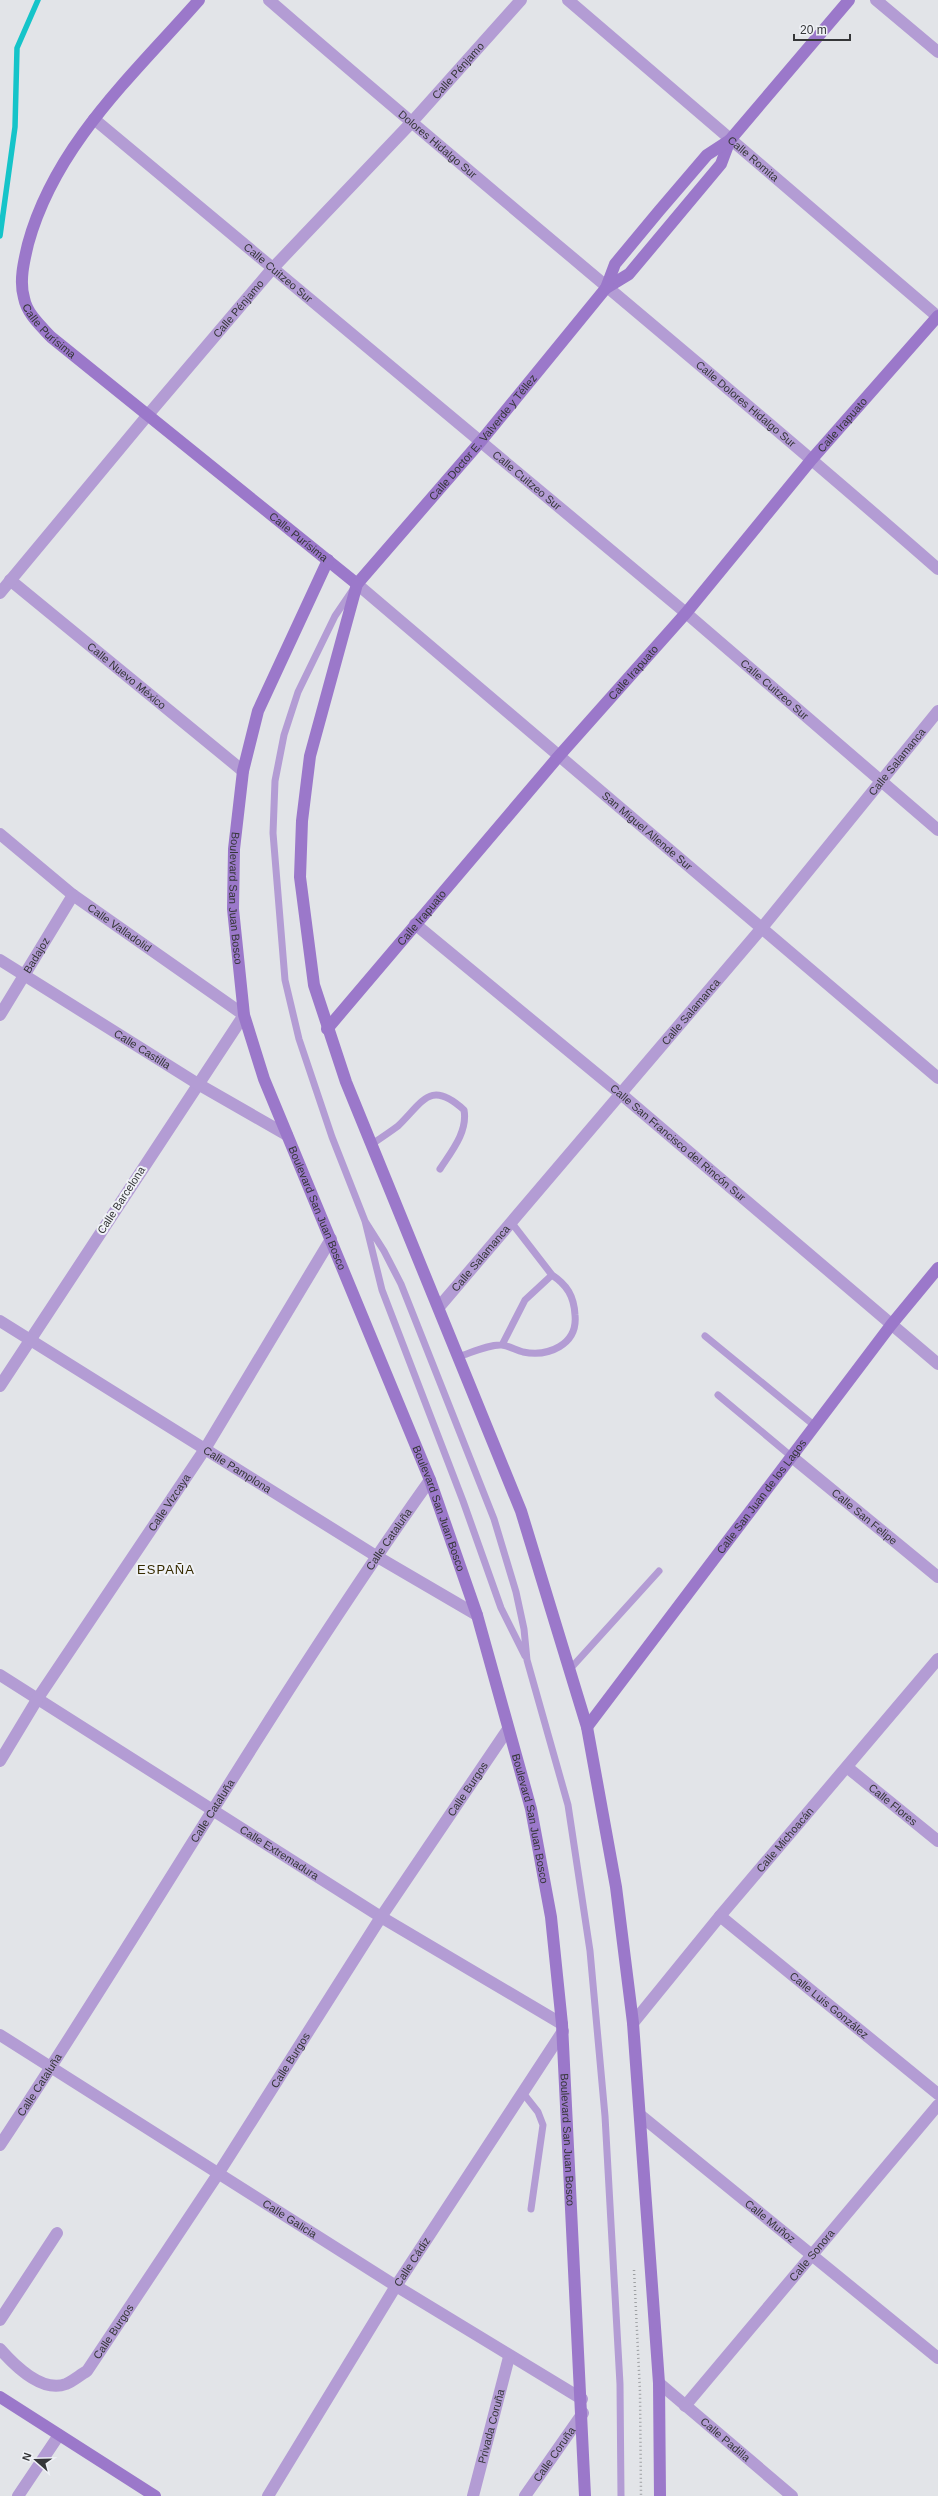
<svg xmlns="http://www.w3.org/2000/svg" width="938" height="2496" font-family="Arial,sans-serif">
<rect width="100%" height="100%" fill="#e2e4e8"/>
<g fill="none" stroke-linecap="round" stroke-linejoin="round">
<path stroke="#15c4c9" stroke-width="5.5" d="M0,236L15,127L17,48L38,0"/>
<path stroke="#9ea0a3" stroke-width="2.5" stroke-dasharray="1 3" stroke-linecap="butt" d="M634,2270L640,2392L641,2496"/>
<path stroke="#b39cd4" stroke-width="7" d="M352,591L335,616L298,692L284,735L275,781L273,833L285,980L299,1039L332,1137L365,1221L382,1290L463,1501L501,1608L525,1656
M372,1144C381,1138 390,1132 398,1126C423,1102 430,1079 464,1110C468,1132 451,1152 440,1169
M365,1221L384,1251L401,1284L494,1519L516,1592L524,1629L527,1660L568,1805L590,1951L605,2116L620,2384L621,2496
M511,1222L552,1275
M705,1336L815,1426
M458,1357C471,1353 489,1344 502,1345C509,1346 516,1350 523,1352C548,1357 578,1345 575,1315C574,1296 567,1285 552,1275L525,1300L502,1345
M718,1395L792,1457
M571,1668L659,1571
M523,2093L538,2112L543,2125L531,2209"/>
<g stroke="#b39cd4" stroke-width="12">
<path id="s1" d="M269,0C490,192 718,376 938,569"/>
<path id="s2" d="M568,0L938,317"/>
<path d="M876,0L938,52"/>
<path id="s3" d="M94,119L686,613L938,830"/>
<path id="s4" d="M10,580L243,771"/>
<path id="s5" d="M357,584L938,1078"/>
<path id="s6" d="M0,593L147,416L272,269L411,123L521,0"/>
<path id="s7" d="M0,834L73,895L244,1015L0,1386"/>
<path id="s8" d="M415,924L621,1094L938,1364"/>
<path id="s9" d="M0,960L198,1084L287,1135"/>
<path id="s10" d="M0,1015L73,895"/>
<path id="s11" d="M439,1307L761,929L938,711"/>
<path id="s12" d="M0,1321L376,1556L477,1615"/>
<path id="s13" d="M792,1457L938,1577"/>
<path id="s14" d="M0,1675L381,1917L562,2024"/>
<path id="s15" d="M0,1761L38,1698L205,1449L331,1239"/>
<path id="s16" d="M848,1768L938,1841"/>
<path id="s17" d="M720,1916L938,2094"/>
<path id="s18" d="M633,2023L720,1916L938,1659"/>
<path id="s19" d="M0,2035L396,2286L582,2399"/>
<path id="s20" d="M640,2115L938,2358"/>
<path id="s21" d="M0,2145C146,1925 277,1695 430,1480"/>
<path d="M0,2320L57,2233"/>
<path id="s22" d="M0,2349C14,2365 42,2393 66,2384C73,2381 80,2375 87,2371L218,2174L381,1917L508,1729"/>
<path id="s23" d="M659,2383L792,2496"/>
<path id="s24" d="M685,2406L938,2105"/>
<path d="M18,2496L59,2435"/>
<path id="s25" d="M268,2496L396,2286L563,2031"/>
<path id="s26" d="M473,2496L509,2357"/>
<path id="s27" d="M525,2496L583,2413"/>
</g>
<g stroke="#9b78ca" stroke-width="12">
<path id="s28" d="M199,0C133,75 55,145 28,244C24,261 19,281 24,298C27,314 41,326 51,337L357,584"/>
<path d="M606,288L629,274L721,164L730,140"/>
<path id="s29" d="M328,560L258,711L243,771L234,849L233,909L244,1015L264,1079L430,1480L477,1615L531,1809L551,1917L562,2024L585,2496"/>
<path id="s30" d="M327,1029L558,757L686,613L812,459L938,316"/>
<path id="s31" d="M587,1727L891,1325L938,1268"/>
<path d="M0,2397L155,2496"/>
<path id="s32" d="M660,2496L659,2383L633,2023L616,1887L587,1727L521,1511L346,1082L314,985L300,877L302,821L310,756L357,584L481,441L606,288L615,264L659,211L707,155L730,140L849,0"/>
</g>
</g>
<g text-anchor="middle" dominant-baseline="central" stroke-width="4" stroke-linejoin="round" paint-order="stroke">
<g font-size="11" fill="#353638" stroke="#eff1f6">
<text stroke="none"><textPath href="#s6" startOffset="695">Calle Pénjamo</textPath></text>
<text stroke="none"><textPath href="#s1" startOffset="222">Dolores Hidalgo Sur</textPath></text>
<text stroke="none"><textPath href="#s2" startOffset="244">Calle Romita</textPath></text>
<text stroke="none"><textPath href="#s3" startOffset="240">Calle Cuitzeo Sur</textPath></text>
<text stroke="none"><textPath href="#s6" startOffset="371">Calle Pénjamo</textPath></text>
<text stroke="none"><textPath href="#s28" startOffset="398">Calle Purísima</textPath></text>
<text stroke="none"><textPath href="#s1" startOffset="625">Calle Dolores Hidalgo Sur</textPath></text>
<text stroke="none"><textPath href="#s30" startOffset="794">Calle Irapuato</textPath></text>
<text stroke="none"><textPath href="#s32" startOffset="2167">Calle Doctor E. Valverde y Téllez</textPath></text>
<text stroke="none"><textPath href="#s3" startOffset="564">Calle Cuitzeo Sur</textPath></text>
<text stroke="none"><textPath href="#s28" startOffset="722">Calle Purísima</textPath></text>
<text stroke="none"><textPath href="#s30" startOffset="470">Calle Irapuato</textPath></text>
<text stroke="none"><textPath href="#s4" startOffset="151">Calle Nuevo México</textPath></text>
<text stroke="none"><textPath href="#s3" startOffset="888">Calle Cuitzeo Sur</textPath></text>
<text stroke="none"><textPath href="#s11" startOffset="712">Calle Salamanca</textPath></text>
<text stroke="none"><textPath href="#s5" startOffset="381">San Miguel Allende Sur</textPath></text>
<text stroke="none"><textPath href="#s29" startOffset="356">Boulevard San Juan Bosco</textPath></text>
<text stroke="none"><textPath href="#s30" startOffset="146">Calle Irapuato</textPath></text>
<text stroke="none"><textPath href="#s7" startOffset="152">Calle Valladolid</textPath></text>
<text stroke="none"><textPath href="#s10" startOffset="70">Badajoz</textPath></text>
<text stroke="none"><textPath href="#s11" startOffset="388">Calle Salamanca</textPath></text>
<text stroke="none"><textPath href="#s9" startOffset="168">Calle Castilla</textPath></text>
<text stroke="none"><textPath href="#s8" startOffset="342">Calle San Francisco del Rincón Sur</textPath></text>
<text transform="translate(121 1200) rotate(-57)">Calle Barcelona</text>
<text stroke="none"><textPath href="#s29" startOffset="680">Boulevard San Juan Bosco</textPath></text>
<text stroke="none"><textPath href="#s11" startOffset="64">Calle Salamanca</textPath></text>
<text stroke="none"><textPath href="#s12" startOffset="280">Calle Pamplona</textPath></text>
<text stroke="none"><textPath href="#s31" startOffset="289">Calle San Juan de los Lagos</textPath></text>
<text stroke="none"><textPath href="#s15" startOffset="309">Calle Vizcaya</textPath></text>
<text stroke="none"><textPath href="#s29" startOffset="1004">Boulevard San Juan Bosco</textPath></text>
<text stroke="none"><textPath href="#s13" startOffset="94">Calle San Felipe</textPath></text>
<text stroke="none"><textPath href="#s21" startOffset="720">Calle Cataluña</textPath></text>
<text stroke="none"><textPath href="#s22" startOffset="799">Calle Burgos</textPath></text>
<text stroke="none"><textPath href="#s16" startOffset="58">Calle Flores</textPath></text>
<text stroke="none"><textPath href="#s21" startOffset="396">Calle Cataluña</textPath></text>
<text stroke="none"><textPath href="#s29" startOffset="1328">Boulevard San Juan Bosco</textPath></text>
<text stroke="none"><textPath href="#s18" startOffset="238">Calle Michoacán</textPath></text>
<text stroke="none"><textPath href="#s14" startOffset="331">Calle Extremadura</textPath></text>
<text stroke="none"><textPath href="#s17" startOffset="141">Calle Luis González</textPath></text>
<text stroke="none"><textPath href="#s22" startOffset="475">Calle Burgos</textPath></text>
<text stroke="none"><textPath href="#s21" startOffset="72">Calle Cataluña</textPath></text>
<text stroke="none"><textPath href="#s29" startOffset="1652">Boulevard San Juan Bosco</textPath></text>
<text stroke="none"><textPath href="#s19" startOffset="343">Calle Galicia</textPath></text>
<text stroke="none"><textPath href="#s20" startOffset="168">Calle Muñoz</textPath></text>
<text stroke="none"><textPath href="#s24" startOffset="197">Calle Sonora</textPath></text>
<text stroke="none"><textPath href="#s25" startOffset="275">Calle Cádiz</textPath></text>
<text stroke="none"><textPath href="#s22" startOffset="151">Calle Burgos</textPath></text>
<text stroke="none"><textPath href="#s26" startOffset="72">Privada Coruña</textPath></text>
<text stroke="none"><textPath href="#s23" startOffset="87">Calle Padilla</textPath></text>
<text stroke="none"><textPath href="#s27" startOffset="51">Calle Coruña</textPath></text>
</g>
<g font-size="13" letter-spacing="1" fill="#362b00" stroke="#eff1f6">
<text x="166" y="1569">ESPAÑA</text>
</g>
</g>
<g transform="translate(36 2460) rotate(290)" stroke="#eff1f6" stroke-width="3" paint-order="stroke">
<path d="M0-3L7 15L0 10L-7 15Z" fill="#353638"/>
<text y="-6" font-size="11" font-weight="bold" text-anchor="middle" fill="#353638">N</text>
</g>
<path d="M794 34v6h56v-6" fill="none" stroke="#353638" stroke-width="2"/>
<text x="800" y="34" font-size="12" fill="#353638" stroke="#eff1f6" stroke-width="3" paint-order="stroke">20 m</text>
</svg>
